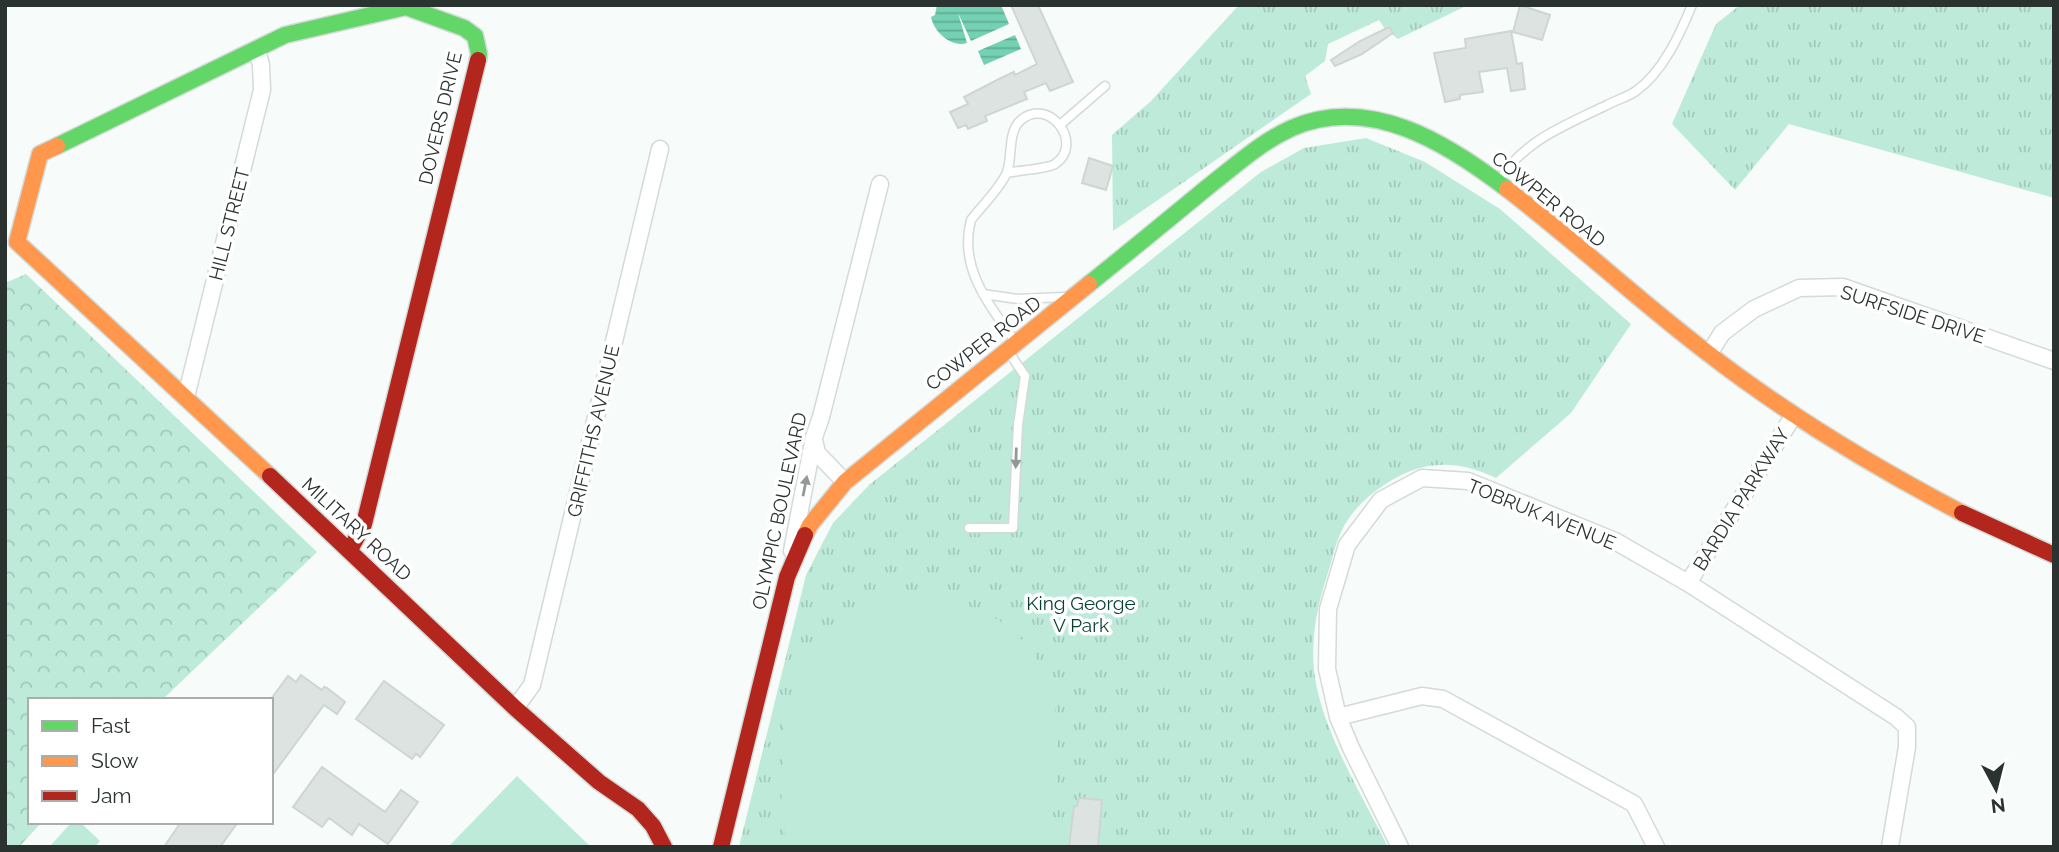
<svg xmlns="http://www.w3.org/2000/svg" width="2059" height="852" font-family="Raleway,sans-serif">
<defs>
<pattern id="grass-tufts" width="24" height="20" patternUnits="userSpaceOnUse" patternTransform="scale(1.75)"><rect width="24" height="20" fill="#bdead9"/><path d="M3 7l-1-3M5 7V3M7 7l1-3M15 17l-1-3M17 17v-4M19 17l1-3" fill="none" stroke="#a3c9bb"/></pattern>
<pattern id="forest-crowns" width="20" height="18" patternUnits="userSpaceOnUse" patternTransform="scale(1.75)"><rect width="20" height="18" fill="#bdead9"/><path d="M2 6a3 3 0 1 1 6 0M12 15a3 3 0 1 1 6 0" fill="none" stroke="#a3c9bb"/></pattern>
<pattern id="water-rules" width="6" height="5" patternUnits="userSpaceOnUse" patternTransform="scale(1.75)"><rect width="6" height="5" fill="#74d1b4"/><path d="M0 2.5h6" fill="none" stroke="#5faa93"/></pattern>
</defs>
<rect width="100%" height="100%" fill="#f7fcfa"/>
<path fill="url(#grass-tufts)" d="M1239,5H1468L1398,39L1385,29L1379,20L1328,44L1325,61L1305,76L1311,94L1113,231L1112,135L1151,101Z
M1740,5H2054V198L1789,124L1735,190L1672,124L1716,24Z
M1366,138L1425,162L1500,209L1631,324L1571,413L1496,478C1452,457 1416,461 1377,490C1363,500 1349,515 1342,530C1335,544 1332,561 1327,576C1317,607 1311,637 1314,670C1320,728 1362,795 1388,847H739L806,575L833,523L869,485L1261,172L1304,148Z"/>
<path fill="url(#forest-crowns)" d="M26,274L317,552L162,700H30V822H42L19,847H5V283Z"/>
<path fill="#bdead9" d="M902,596C970,596 1030,622 1051,692C1065,740 1055,799 1048,847H788L781,811L784,722L796,675L810,653L848,615Z
M517,776L591,847H448Z
M72,822H80L100,841L95,847H49Z"/>
<path fill="url(#water-rules)" d="M937,5H1001L1009,24L971,41L958,13L967,43C951,48 934,32 931,17L935,15Z
M1015,35L1021,49L984,65L978,51Z"/>
<path fill="#dce3e0" stroke="#ced6d2" stroke-width="2" d="M1011,5H1038L1073,82L1050,91L1046,83L1024,92L1027,99L985,116L987,121L968,129L966,125L958,128L950,112L968,104L964,97L1001,78L1014,72L1015,75L1037,64Z
M1520,5L1550,15L1542,40L1513,32Z
M1389,27L1393,33L1362,54L1335,66L1331,60L1360,41Z
M1511,31L1517,64L1522,63L1525,89L1511,91L1507,68L1479,72L1483,92L1460,95V99L1445,102L1434,53L1466,48L1465,39Z
M1089,158L1113,166L1106,190L1082,183Z
M301,675L322,690L324,687L327,688L345,702L337,714L324,705L271,777V699L288,676L296,682Z
M384,681L444,725L420,757L416,754L412,759L356,719Z
M322,767L385,812L401,790L418,802L388,844L359,824L352,835L329,818L322,827L293,807Z
M1079,798L1102,800L1098,847H1069L1074,806H1077Z
M181,822H238L220,847H164Z"/>
<g fill="none" stroke-linecap="round" stroke-linejoin="round">
<g stroke="#d3dad7" stroke-width="11">
<path id="lane" d="M1060,125L1105,86
M1007,173C1019,170 1048,169 1055,164C1085,144 1049,96 1021,120C1007,132 1013,156 1007,172C1002,186 981,207 971,220C958,269 990,305 1016,343
M1499,182C1520,142 1568,124 1607,105C1616,100 1628,97 1636,91C1663,72 1680,34 1692,5
M983,294L1018,299L1064,297
M969,528H1013L1018,425L1025,376L1008,351"/>
</g>
<g stroke="#d3dad7" stroke-width="19">
<path id="street" d="M1709,354L1722,333L1754,309L1799,288L1843,287L2054,361
M186,397L262,90L261,65L257,50
M814,440L817,453L845,482
M792,551L814,437L821,417L880,184
M1688,583L1794,415
M515,708L532,685L660,149
M1338,717L1422,696L1443,699L1634,804L1656,847
M1400,847L1351,748L1338,717L1327,669L1328,609L1347,545L1381,500L1422,478L1468,481L1615,541L1688,583L1896,717L1907,727V747L1890,847"/>
</g>
<g stroke="#d3dad7" stroke-width="19">
<path id="fast" d="M57,146L285,35L406,7L464,28L475,36L479,54L478,60
M1089,284C1129,252 1169,219 1209,186C1236,165 1261,142 1292,128C1369,94 1447,143 1507,189"/>
</g>
<g stroke="#d3dad7" stroke-width="19">
<path id="slow" d="M57,146L40,154L17,242L270,476
M1507,189C1575,241 1637,299 1705,351C1786,414 1872,466 1962,513
M805,535L810,525L845,482L1089,284"/>
</g>
<g stroke="#d3dad7" stroke-width="19">
<path id="jam" d="M270,476L515,708L599,782L638,809L653,826L664,847
M1962,513L2054,555
M350,550L364,524L478,60
M721,847L787,577L805,535"/>
</g>
<use href="#lane" stroke="#fefffe" stroke-width="8"/>
<use href="#street" stroke="#fefffe" stroke-width="16"/>
<use href="#fast" stroke="#63d668" stroke-width="16"/>
<use href="#slow" stroke="#ff974d" stroke-width="16"/>
<use href="#jam" stroke="#b3261e" stroke-width="16"/>
</g>
<defs><path id="oneway-solid" d="M-6-.8H1V-3.2L6.5 0L1 3.2V.8H-6Z" transform="scale(1.75)"/></defs>
<g fill="#949997">
<use href="#oneway-solid" transform="translate(1016 458) rotate(92)"/>
<use href="#oneway-solid" transform="translate(805 486) rotate(-79)"/>
</g>
<g text-anchor="middle" dominant-baseline="central" stroke-width="7" stroke-linejoin="round" paint-order="stroke">
<g font-size="19" fill="#2a3330" stroke="#fff">
<text transform="translate(440 118) rotate(-77)">DOVERS DRIVE</text>
<text transform="translate(1549 199) rotate(39)">COWPER ROAD</text>
<text transform="translate(229 224) rotate(-76)">HILL STREET</text>
<text transform="translate(1913 314) rotate(18)">SURFSIDE DRIVE</text>
<text transform="translate(983 343) rotate(-38)">COWPER ROAD</text>
<text transform="translate(593 431) rotate(-77)">GRIFFITHS AVENUE</text>
<text transform="translate(1741 499) rotate(-58)">BARDIA PARKWAY</text>
<text transform="translate(779 511) rotate(-78)">OLYMPIC BOULEVARD</text>
<text transform="translate(1542 514) rotate(22)">TOBRUK AVENUE</text>
<text transform="translate(357 529) rotate(43)">MILITARY ROAD</text>
</g>
<g font-size="19" fill="#063f2f" stroke="#fff">
<text x="1081" y="603">King George<tspan x="1081" dy="22">V Park</tspan></text>
</g>
</g>
<rect width="2059" height="852" fill="none" stroke="#2a3330" stroke-width="14"/>
<rect x="28" y="698" width="245" height="126" fill="#ffffff" stroke="#aaadac" stroke-width="2"/>
<rect x="42" y="721" width="35" height="10" fill="#63d668" stroke="#aaadac" stroke-width="2"/>
<text x="91" y="733" font-size="21" fill="#2a3330">Fast</text>
<rect x="42" y="756" width="35" height="10" fill="#ff974d" stroke="#aaadac" stroke-width="2"/>
<text x="91" y="768" font-size="21" fill="#2a3330">Slow</text>
<rect x="42" y="791" width="35" height="10" fill="#b3261e" stroke="#aaadac" stroke-width="2"/>
<text x="91" y="803" font-size="21" fill="#2a3330">Jam</text>
<g transform="translate(1996 789) rotate(173)" stroke="#ffffff" stroke-width="5" paint-order="stroke">
<path d="M0-5L12 26L0 18L-12 26Z" fill="#2a3330"/>
<text y="-10" font-size="19" font-weight="bold" text-anchor="middle" fill="#2a3330">N</text>
</g>
</svg>
